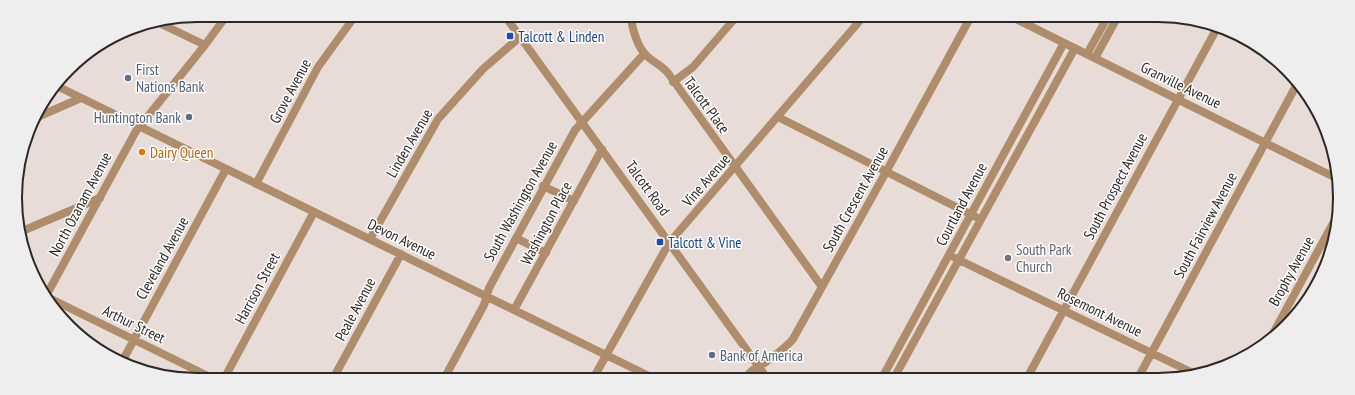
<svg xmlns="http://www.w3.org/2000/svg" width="1355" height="395" font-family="'PT Sans Narrow',sans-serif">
<rect width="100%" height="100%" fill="#e7dcd8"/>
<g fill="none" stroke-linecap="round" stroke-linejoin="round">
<path stroke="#af8c6a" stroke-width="8" d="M505,16L767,378
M631,17C632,29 638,49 648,57C655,63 662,66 668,73L822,287
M1014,18L1336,178
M159,23L205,45
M1087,54L1107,18
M1095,58L1117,18
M673,82L693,67L736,17
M57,86L651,377
M778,117L976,217
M33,119L81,98
M256,184L318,67L355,16
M543,186L574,201
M20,232L100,198
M516,238L546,253
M370,239L438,119L483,69L520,37
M955,258L1195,374
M46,296L136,131L205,45L227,15
M47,297L210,377
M514,310L602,149
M1270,339L1337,216
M123,360L226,169
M225,377L314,212
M334,377L401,254
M445,377L484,305L489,288L575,130L644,54
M594,377L669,243L863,17
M746,378C751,369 758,367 766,362C775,355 786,348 793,339L886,172L970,18
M882,378L1064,43
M894,378L1075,48
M1027,378L1217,28
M1138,378L1297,84"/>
</g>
<g fill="#1a4fb4" stroke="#fff" stroke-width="1.5">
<rect x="506" y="32" width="8" height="8" rx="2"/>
<rect x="656" y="238" width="8" height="8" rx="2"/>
</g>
<g fill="#5c6f8a" stroke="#fff" stroke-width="1.5">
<circle cx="128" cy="78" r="4"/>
<circle cx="189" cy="117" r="4"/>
<circle cx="712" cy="355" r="4"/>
</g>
<circle fill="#e8710a" stroke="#fff" stroke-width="1.5" cx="142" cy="152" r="4"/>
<circle fill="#6b7280" stroke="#fff" stroke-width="1.5" cx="1008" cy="258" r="4"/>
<g text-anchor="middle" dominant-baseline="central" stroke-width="3" stroke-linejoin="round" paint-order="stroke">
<g font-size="15" fill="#164399" stroke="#fff" text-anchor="start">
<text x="518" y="36">Talcott &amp; Linden</text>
<text x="668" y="242">Talcott &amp; Vine</text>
</g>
<g font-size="15" fill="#4e5e75" stroke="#fff" text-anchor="start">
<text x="136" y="69">First<tspan x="136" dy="17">Nations Bank</tspan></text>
<text x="181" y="117" text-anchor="end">Huntington Bank</text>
<text x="720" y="355">Bank of America</text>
</g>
<g font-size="15" fill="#2c2826" stroke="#fff">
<text transform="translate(1181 85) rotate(26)">Granville Avenue</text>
<text transform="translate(290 91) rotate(-62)">Grove Avenue</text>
<text transform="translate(707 105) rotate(54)">Talcott Place</text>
<text transform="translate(409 143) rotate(-60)">Linden Avenue</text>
<text transform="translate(706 180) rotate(-49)">Vine Avenue</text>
<text transform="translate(1115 186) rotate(-62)">South Prospect Avenue</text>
<text transform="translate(648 188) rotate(54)">Talcott Road</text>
<text transform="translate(855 199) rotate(-61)">South Crescent Avenue</text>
<text transform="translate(520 201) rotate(-61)">South Washington Avenue</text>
<text transform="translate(80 204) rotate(-62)">North Ozanam Avenue</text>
<text transform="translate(961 204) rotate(-62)">Courtland Avenue</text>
<text transform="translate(546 223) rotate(-62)">Washington Place</text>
<text transform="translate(1205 225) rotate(-62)">South Fairview Avenue</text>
<text transform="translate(402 239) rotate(26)">Devon Avenue</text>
<text transform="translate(162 258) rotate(-61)">Cleveland Avenue</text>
<text transform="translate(1291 271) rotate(-61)">Brophy Avenue</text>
<text transform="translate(257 288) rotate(-62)">Harrison Street</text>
<text transform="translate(355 309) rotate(-62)">Peale Avenue</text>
<text transform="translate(1100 312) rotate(26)">Rosemont Avenue</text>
<text transform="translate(134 324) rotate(26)">Arthur Street</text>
</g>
<g font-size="15" fill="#c56008" stroke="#fff" text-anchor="start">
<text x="150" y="152">Dairy Queen</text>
</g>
<g font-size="15" fill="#5b616d" stroke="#fff" text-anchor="start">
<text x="1016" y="249">South Park<tspan x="1016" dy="17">Church</tspan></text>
</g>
</g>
<path d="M0 0H1355V395H0ZM197 22H1158A175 175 0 0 1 1333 197V198A175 175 0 0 1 1158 373H197A175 175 0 0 1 22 198V197A175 175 0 0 1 197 22Z" fill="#eee" fill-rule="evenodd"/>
<path fill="none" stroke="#2c2826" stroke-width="2" d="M197 22H1158A175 175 0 0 1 1333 197V198A175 175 0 0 1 1158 373H197A175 175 0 0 1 22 198V197A175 175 0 0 1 197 22Z"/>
</svg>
